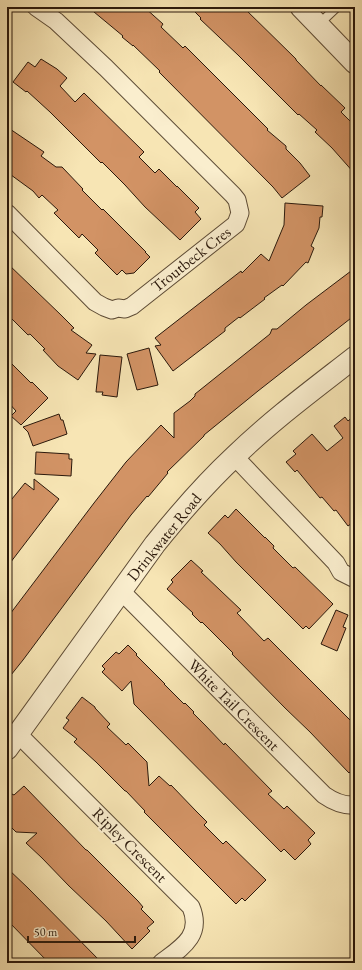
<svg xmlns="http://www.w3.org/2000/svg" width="362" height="970" font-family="'EB Garamond',serif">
<rect width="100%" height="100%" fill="#f7e5b4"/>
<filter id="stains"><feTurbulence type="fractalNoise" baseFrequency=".005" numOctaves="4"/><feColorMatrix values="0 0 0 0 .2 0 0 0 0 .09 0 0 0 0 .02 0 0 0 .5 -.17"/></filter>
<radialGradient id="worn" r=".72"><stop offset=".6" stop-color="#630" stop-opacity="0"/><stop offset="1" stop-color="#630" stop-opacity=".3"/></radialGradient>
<path fill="#d29365" stroke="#2a180b" d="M88,7H144L163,24L161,27L183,48L185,46L268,129L267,130L286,146V149L300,163L310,176L282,198L273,187L159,72L160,71L133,45V46L122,37L123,36Z
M190,7H243L296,59V60L321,86V85L345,108L341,112L355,126V174L332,148L315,132L317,130L299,114L298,115L238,55L200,19L201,18Z
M41,59L57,69L67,78L60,86L75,102L84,93L144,152L139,157L155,173L159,169L177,187V186L199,208L195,212L201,219L180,240L161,222L145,207L125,185L102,162L101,163L50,112L27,91L26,92L13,82L28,62L35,67Z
M7,127L44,152L41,156L56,167H62L83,189L82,190L102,210L103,209L146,252H145L150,257L134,273L126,274L122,270L117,275L95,253L98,250L82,234L79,238L54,213L58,210L42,195L39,198L33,191L7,172Z
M285,203L323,206L322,217H320L319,228L311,246L314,248L308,263L306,262L283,286L282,285L264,298L265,299L240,318L239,317L225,328V331L173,371L155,346L161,345L155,338L241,271L242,273L261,254L269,261L284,225Z
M7,263L61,315L74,328L71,330L92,345L86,353L96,354L78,380L58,366L43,350L45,349L30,334L28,335L7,314Z
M355,268V315L258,391L204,435V436L167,472L168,473L148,497L147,496L131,515L23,660L7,680V618L94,503L126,462L161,425L174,438V413L190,401L195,396V394L270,334L272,329H277L306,305Z
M149,348L158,385L137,390L127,354Z
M100,355L122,357L117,397L102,395L103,392H96Z
M7,359L31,383L32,382L48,398L21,425L11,416L16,411L7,401Z
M59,414L61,420H63L67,434L33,446L28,432L23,427Z
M355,415V521L348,526L336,510L334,511L322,497L320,498L297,470L295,472L286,462L296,454L293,451L312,434L327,451L343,438L334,426L345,417L348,421Z
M36,452L69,454V459H72L71,476L35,474Z
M34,479L59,499L7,567V505L25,483L34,490Z
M236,509L265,538V537L274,546L273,548L293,568L295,567L333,604L309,629L306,626L303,629L236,562L220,544L208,533L225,515L228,518Z
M191,560L203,571L201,572L241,610L237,613L264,641L268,638L355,725V768L349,773L310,732L285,708L232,654L233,653L202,622L201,623L192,614L193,613L167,589L173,582L171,580Z
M336,610L348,615L343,627L346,628L337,651L321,644Z
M128,645L137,654L136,655L165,684H164L184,704L185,703L194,712L193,713L205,725L224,745L225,743L272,791L268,794L284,809L287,806L315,833L308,840L311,844L295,860L284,849L281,852L134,704L131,681L122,691L102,672L105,669L102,666L116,652L119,654Z
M82,697L95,707V708L110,724L107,727L126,745L128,743L147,762L149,786L159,776L170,786L171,785L196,811L207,822L204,825L223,844L226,841L266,880L245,901L242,898L236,904L144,812L145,811L126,791H125L96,762L74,742L77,739L63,728L69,720L66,718Z
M24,786L86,850H87L138,901L143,907L141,909L154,922L147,928L150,931L132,949L106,921L69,886L42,858L26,843L37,833L16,832L7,823V799L12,794L14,795Z
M7,868L28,888L102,963H49L7,920Z"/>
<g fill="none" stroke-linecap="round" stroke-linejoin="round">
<g stroke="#5d4b35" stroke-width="10">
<path id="service" d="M319,24L337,7"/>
</g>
<g stroke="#5d4b35" stroke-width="19">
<path id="minor" d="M7,213L95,302L104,307L112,310L118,308L125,309L132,306L236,224L240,213L237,200L233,195L106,68L56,21L36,7
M234,456L336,563L341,572L353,578H355
M121,591L324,795C334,802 343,806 355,805
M18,734L191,907C203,936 181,948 161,963"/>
</g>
<g stroke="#5d4b35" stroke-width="23">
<path id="tertiary" d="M301,7L355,63
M7,749L155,544C180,513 206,483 235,456C272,420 314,389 355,357"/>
</g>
<use href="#service" stroke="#faeece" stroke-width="8"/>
<use href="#minor" stroke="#faeece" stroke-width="17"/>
<use href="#tertiary" stroke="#faeece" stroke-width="21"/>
</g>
<g text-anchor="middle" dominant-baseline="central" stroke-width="4" stroke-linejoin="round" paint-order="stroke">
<g font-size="16" fill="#2a180b" stroke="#faeece">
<text transform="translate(191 259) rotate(-38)">Troutbeck Cres</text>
<text transform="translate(164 537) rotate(-51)">Drinkwater Road</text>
<text transform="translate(234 705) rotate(45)">White Tail Crescent</text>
<text transform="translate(130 845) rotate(45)">Ripley Crescent</text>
</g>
</g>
<rect width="362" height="970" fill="none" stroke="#f7e5b4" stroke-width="24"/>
<rect x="8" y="8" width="346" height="954" fill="none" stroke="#2a180b" stroke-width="2"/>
<rect x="12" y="12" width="338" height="946" fill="none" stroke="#2a180b"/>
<path d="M28 936v6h107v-6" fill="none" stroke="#2a180b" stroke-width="2"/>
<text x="34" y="936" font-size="12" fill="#2a180b" stroke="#faeece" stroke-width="3" paint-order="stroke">50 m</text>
<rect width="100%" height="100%" filter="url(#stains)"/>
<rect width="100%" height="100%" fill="url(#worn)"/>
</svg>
